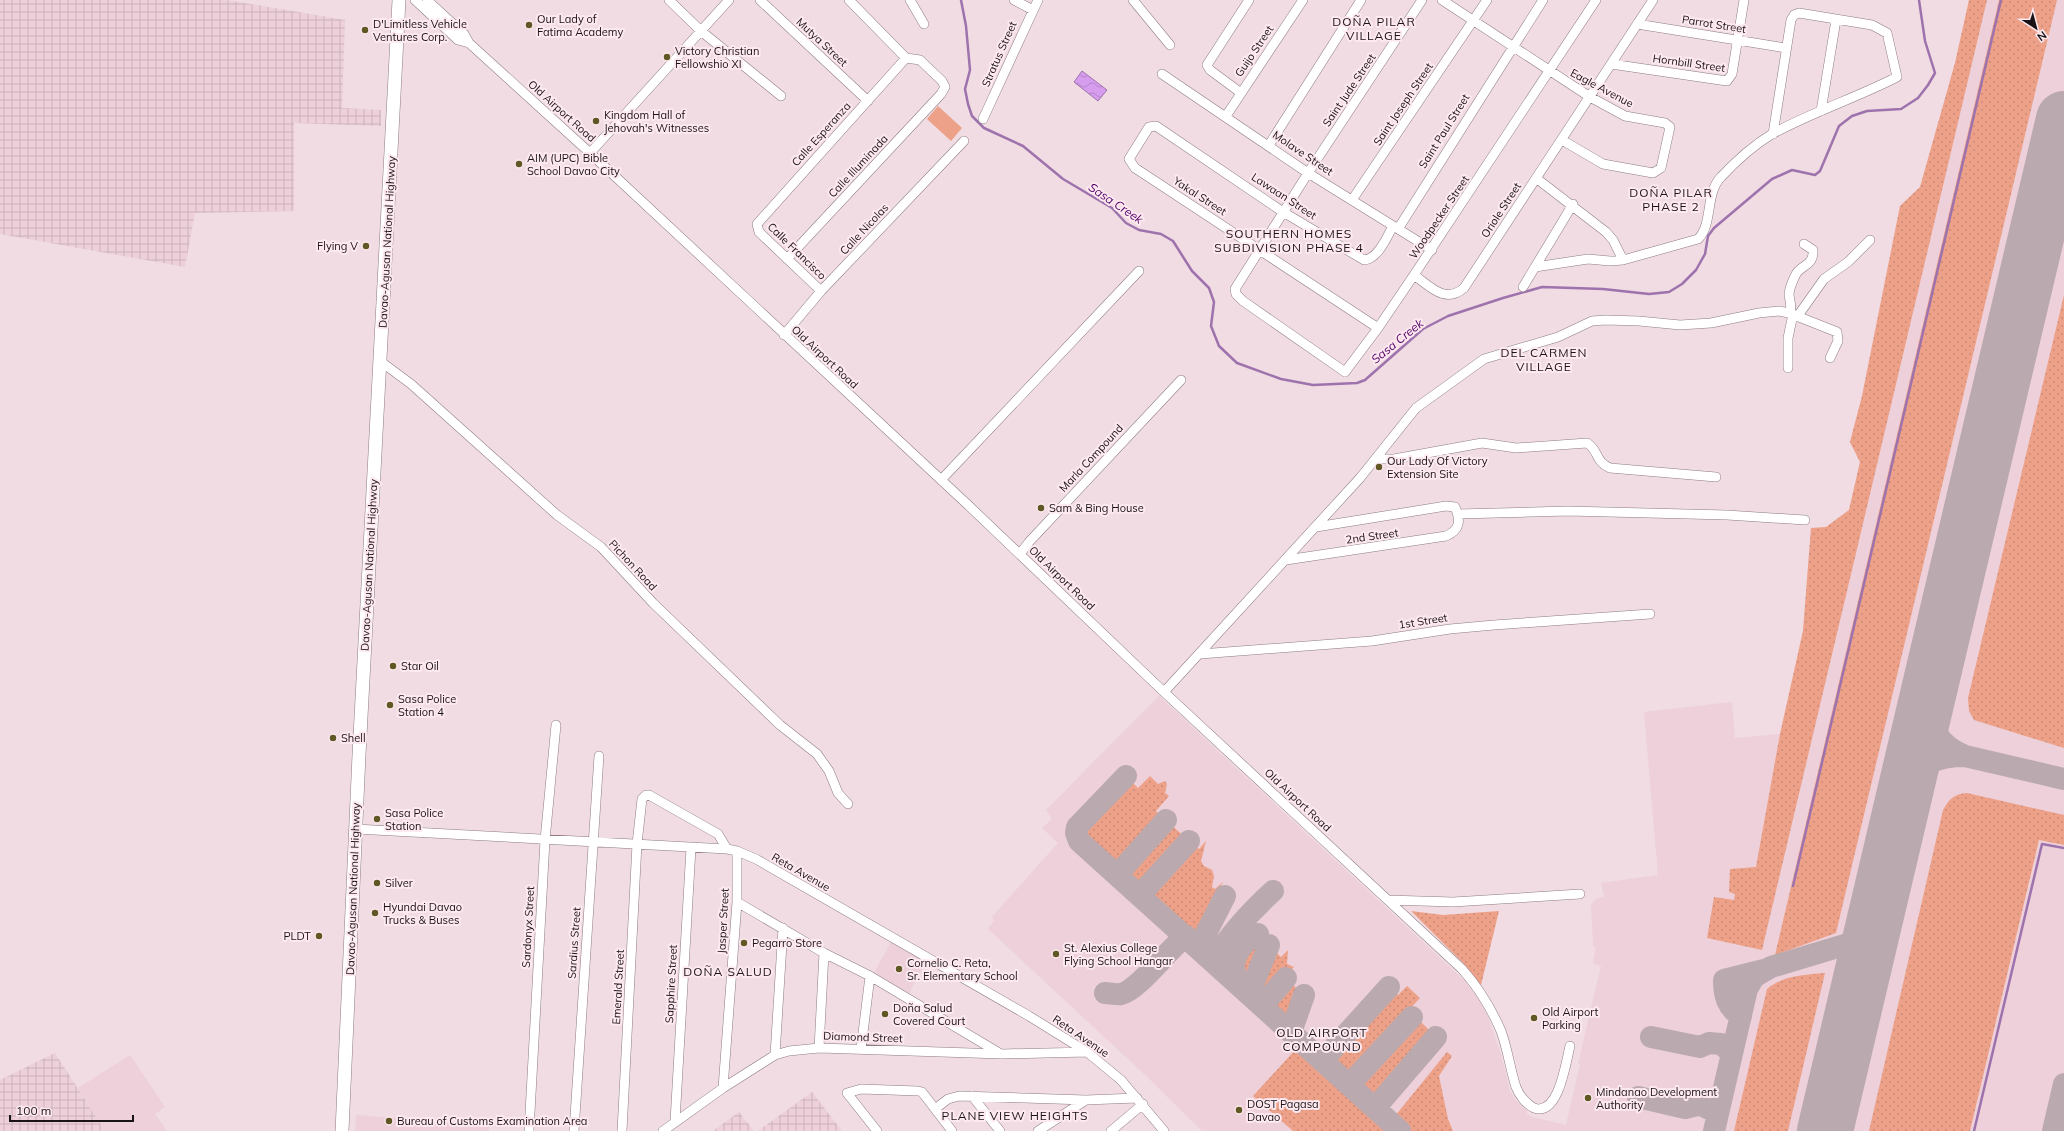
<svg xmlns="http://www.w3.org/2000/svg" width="2064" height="1131" font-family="Mulish,sans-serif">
<defs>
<pattern id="industrial-grid" width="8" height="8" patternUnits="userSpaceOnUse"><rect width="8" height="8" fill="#edd0d9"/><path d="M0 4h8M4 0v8" fill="none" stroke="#cbb2b9"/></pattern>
<pattern id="grass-dots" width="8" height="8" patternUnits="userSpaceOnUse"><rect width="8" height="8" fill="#eda188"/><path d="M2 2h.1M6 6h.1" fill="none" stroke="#cb8a74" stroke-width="1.8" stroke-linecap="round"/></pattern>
<pattern id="water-waves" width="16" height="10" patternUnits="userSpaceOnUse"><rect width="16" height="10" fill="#d69cee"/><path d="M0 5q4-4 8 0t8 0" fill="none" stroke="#b786cb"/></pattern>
</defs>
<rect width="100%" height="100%" fill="#f0dce2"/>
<path fill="#edd0d9" d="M1969,0H2064V1131H1202L1142,1072L988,929L994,921L992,917L1058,843L1042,828L1052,819L1046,810L1159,696L1466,982L1481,1003L1489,1020L1501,1055L1510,1091L1515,1100L1527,1108V1114L1532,1117L1566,1125L1580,1064H1578L1601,966L1593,963L1596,947L1593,946L1591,905L1596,899L1604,897L1601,883L1658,875L1644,712L1732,702L1735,738L1780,734L1803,631L1811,528L1826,527L1849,510L1860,462L1850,442L1862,396L1900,206L1920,187L1955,63Z
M891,942L926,962L908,995L873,975Z
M130,1055L165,1107L155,1114L167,1131H105L78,1088Z
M356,1115L489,1126V1131H355Z"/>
<path fill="url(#industrial-grid)" d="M0,0H227L345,20L342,108L381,110V126L294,123V211L195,213L185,267L0,234Z
M55,1053L105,1131H0V1080Z
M812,1092L842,1131H758Z
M739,1112L754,1131H713Z"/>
<path fill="url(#grass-dots)" d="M1969,0H1987L1762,950L1707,938L1714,897L1734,900L1735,894L1729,892L1730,869L1756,867L1780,734L1803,631L1811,528L1826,527L1849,510L1860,462L1850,442L1862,396L1900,206L1920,187L1955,63Z
M1999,0H2057L1836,933L1775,955Z
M2064,295V748L1974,720L1969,711L1968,698Z
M1150,776L1158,784L1165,781L1167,784L1165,793L1169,796L1156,811L1163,818L1147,836L1144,834L1137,842L1139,845L1120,867L1082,833L1081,829L1125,781H1131L1138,788Z
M1967,793L2064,815V845L2039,840L1970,1131H1869L1943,810C1949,799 1954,794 1967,793Z
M1167,821L1187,839L1142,887L1123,870L1143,848L1145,850L1153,842L1151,840Z
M1206,841L1201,861L1204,866L1212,870L1214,876L1212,887L1215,889L1223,882L1217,892L1222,894L1199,939L1147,891L1192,843L1199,849Z
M1411,911L1443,915L1499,911L1481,985L1463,963Z
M1258,938L1263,939L1266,942L1250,979L1244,980L1238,971C1238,958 1245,942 1258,938Z
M1273,949L1281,957L1288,950L1287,964L1294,967L1268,995L1264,997L1256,991L1255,986Z
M1825,973L1788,1131H1734L1767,989C1784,975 1804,975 1825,973Z
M1289,980L1298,990L1300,997L1288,1018L1273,1006L1272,1000Z
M1407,986L1420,998L1407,1012L1409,1014L1357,1072L1351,1075L1348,1074L1331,1058V1055L1391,989L1398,995Z
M1415,1016L1432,1033L1379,1094H1370L1359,1083L1361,1076Z
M1296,1049L1387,1131H1293L1253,1096Z
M1447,1052L1452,1056L1439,1076L1448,1119L1453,1131H1411L1395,1116Z"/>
<path fill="#eda188" d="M938,106L962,128L951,141L927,119Z"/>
<path fill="url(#water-waves)" stroke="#9e73ad" d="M1082,71L1107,90L1098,101L1074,82Z"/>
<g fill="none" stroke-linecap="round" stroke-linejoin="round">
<path stroke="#9e73ad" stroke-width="2.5" d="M961,0L966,26L970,70L965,89L968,104L972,116L984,128L1023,146L1063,179L1112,208L1126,223L1139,230L1161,234L1173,241L1192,271L1209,288L1214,302L1211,326L1219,346L1237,363L1281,379L1313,385L1357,383L1365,380L1423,329L1448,316L1503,298L1542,287L1603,289L1649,294L1669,292L1682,284L1696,270L1705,254L1708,236L1714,228L1772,179L1792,170L1815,175L1820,171L1839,126L1852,116L1867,111L1901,109L1918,98L1928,85L1935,73L1925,41L1919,0
M1793,886L2001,0
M1974,1131L2042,844L2064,848"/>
<path stroke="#baa9ae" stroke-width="22" d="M2055,158L2064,143
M1928,697C1930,726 1936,744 1965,756L2064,779
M1126,776L1077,827L1076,833L1079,841L1400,1131
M1907,785C1924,762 1937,756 1965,756
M1117,875L1166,820
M1140,895L1189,841
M1199,947L1225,896
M1213,961C1230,934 1250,912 1273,891
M1240,986C1238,981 1234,973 1234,967C1234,953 1246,939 1258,934
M1105,993C1110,993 1117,995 1121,994C1139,990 1168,949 1186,936
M1249,994L1269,945
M1262,1006L1286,978
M1741,1016C1727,1008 1724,995 1724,980L1764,970
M1291,1032L1304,995
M1651,1037L1700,1047L1709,1043L1721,1044L1732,1053
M1322,1061L1389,987
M1349,1085L1412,1017
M1638,1097L1685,1108L1697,1105L1703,1106L1713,1111L1717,1116
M1375,1108L1436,1037
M1714,1131L1747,989L1754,977L1771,967L1871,937
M2053,1131L2064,1084"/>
<path stroke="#baa9ae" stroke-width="56" d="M1825,1131L2064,119"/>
<g stroke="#8e7c81" stroke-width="10">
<path id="street" d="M415,0L458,40L469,43
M427,0L464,34L469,43L590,153L967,504L1164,692L1462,969C1479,988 1491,1008 1501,1031C1508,1050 1510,1069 1516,1087C1519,1095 1526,1104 1534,1108C1559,1117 1566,1061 1570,1046
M669,0L701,31L781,96
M760,0L868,101
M910,0L924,24
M1014,0L1033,10
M1133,0L1170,45
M1422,0L1308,173L1235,289L1236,294L1243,301L1345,372L1378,328L1414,275L1596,0
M1442,0L1590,97L1625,116L1665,123L1670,127L1661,168L1653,173L1603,164L1562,140
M1637,24L1786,48
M1611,64L1727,81L1732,74L1744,0
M1162,74L1308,173L1432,250
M1241,93L1210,70L1207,65L1249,0
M1821,111L1836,20
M1226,116L1303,0
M983,119L1038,0
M1269,145L1361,0
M590,153L729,0
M1536,178L1606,232L1613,240L1623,260
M1352,200L1487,0
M1398,229L1543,0
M787,259L941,94L945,87L942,81L920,60L906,58L849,0
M1535,267L1588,259L1610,261L1623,260L1698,239C1713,225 1705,193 1721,177C1735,162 1754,145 1772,134C1812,112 1856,98 1897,77L1887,33L1872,25L1799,13L1794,15L1791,20L1773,134
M1414,275C1431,287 1445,304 1464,288L1653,0
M1523,287L1573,204
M821,291L759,232L757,224L906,58
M1790,313C1792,306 1790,302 1789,295C1789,288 1793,280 1796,274C1802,264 1814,266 1813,250L1804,244
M1797,317L1824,279L1848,262L1870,240
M1378,328L1135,168L1129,159L1149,127L1156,126L1283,212L1364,260C1378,259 1387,237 1393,226
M784,335L821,291L964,141
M380,361L411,384L557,515L601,547L653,603L780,725L817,754L829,771L838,793L848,804
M1788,368V338L1793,314
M1377,459H1394L1482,443L1516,448L1587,443C1599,450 1595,462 1610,468L1716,477
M941,480L1139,271
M1458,514L1568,511L1727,515L1805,520
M1020,554L1029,542L1181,380
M1286,560L1446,536C1460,530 1461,521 1455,507L1446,506L1316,527
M1200,654L1372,641L1450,629L1494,625L1650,614
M1164,692L1360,478L1416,408L1484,359L1558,337L1592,321L1606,320L1639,321L1680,325L1711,323L1759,313L1779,311L1789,313L1837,332L1838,341L1830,358
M355,829L727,849L737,851L756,859L1029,1016L1087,1052L1121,1080L1164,1131
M1388,900L1453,902L1580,894
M737,902L824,953L870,976L1001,1054
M819,1048L824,953
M861,1049L870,976
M775,1055L783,928
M723,1088L737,902V851
M972,1096L1000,1131
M935,1109L948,1099L959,1096L1086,1100L1137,1098
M675,1121L691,848
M529,1131L545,840L556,725
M574,1131L599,756
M622,1131L637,844L642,799L646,795H649L718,834L727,849
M663,1131L723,1088L775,1055L789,1051L819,1048L1002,1054L1087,1052
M877,1131L847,1093L861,1089L918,1091L922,1092L952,1131
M1038,1131L1086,1100
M1111,1131L1143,1104"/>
</g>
<g stroke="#8e7c81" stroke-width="14">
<path id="primary" d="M342,1131L359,755L399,0"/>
</g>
<use href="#street" stroke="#fff" stroke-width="9"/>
<use href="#primary" stroke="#fff" stroke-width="13"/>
</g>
<g fill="#5f5824" stroke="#fde9ef" stroke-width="1.5">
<circle cx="529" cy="25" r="4"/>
<circle cx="365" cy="30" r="4"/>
<circle cx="667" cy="57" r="4"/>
<circle cx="596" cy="121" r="4"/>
<circle cx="519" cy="164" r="4"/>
<circle cx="366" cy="246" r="4"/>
<circle cx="1379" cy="467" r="4"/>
<circle cx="1041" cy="508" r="4"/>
<circle cx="393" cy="666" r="4"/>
<circle cx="390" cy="705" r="4"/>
<circle cx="333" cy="738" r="4"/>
<circle cx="377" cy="819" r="4"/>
<circle cx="377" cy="883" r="4"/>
<circle cx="375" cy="913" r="4"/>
<circle cx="319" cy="936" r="4"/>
<circle cx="744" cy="943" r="4"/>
<circle cx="1056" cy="954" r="4"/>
<circle cx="899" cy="969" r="4"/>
<circle cx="885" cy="1014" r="4"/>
<circle cx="1534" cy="1018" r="4"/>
<circle cx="1588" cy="1098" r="4"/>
<circle cx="1239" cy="1110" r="4"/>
<circle cx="389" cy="1121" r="4"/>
</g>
<g text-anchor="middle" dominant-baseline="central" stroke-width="4" stroke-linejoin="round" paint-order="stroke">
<g font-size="11" fill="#1a1315" stroke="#fde9ef" text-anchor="start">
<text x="537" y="19">Our Lady of<tspan x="537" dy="13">Fatima Academy</tspan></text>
<text x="373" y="24">D'Limitless Vehicle<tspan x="373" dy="13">Ventures Corp.</tspan></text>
<text x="675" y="51">Victory Christian<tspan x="675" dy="13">Fellowshio XI</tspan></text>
<text x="604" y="115">Kingdom Hall of<tspan x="604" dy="13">Jehovah's Witnesses</tspan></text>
<text x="527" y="158">AIM (UPC) Bible<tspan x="527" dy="13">School Davao City</tspan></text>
<text x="358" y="246" text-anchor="end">Flying V</text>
<text x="1387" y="461">Our Lady Of Victory<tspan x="1387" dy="13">Extension Site</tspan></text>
<text x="1049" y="508">Sam &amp; Bing House</text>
<text x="401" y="666">Star Oil</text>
<text x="398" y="699">Sasa Police<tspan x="398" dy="13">Station 4</tspan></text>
<text x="341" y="738">Shell</text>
<text x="385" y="813">Sasa Police<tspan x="385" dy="13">Station</tspan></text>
<text x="385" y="883">Silver</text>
<text x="383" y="907">Hyundai Davao<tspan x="383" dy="13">Trucks &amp; Buses</tspan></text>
<text x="311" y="936" text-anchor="end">PLDT</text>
<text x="752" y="943">Pegarro Store</text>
<text x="1064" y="948">St. Alexius College<tspan x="1064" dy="13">Flying School Hangar</tspan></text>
<text x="907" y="963">Cornelio C. Reta,<tspan x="907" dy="13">Sr. Elementary School</tspan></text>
<text x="893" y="1008">Doña Salud<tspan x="893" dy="13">Covered Court</tspan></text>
<text x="1542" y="1012">Old Airport<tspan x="1542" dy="13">Parking</tspan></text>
<text x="1596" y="1092">Mindanao Development<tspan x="1596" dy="13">Authority</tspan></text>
<text x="1247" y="1104">DOST Pagasa<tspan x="1247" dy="13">Davao</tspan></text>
<text x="397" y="1121">Bureau of Customs Examination Area</text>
</g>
<g font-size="11" fill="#1a1315" stroke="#fde9ef">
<text transform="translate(1714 24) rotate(9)">Parrot Street</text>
<text transform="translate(822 42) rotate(43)">Mutya Street</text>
<text transform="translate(1254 51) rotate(-56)">Guijo Street</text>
<text transform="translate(999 54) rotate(-66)">Stratus Street</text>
<text transform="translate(1689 63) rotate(8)">Hornbill Street</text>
<text transform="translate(1602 88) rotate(28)">Eagle Avenue</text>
<text transform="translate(1349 90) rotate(-56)">Saint Jude Street</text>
<text transform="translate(1403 104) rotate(-56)">Saint Joseph Street</text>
<text transform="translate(562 111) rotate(42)">Old Airport Road</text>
<text transform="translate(1444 131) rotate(-58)">Saint Paul Street</text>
<text transform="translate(821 134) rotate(-48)">Calle Esperanza</text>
<text transform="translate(1303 153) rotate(34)">Molave Street</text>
<text transform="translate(858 166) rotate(-47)">Calle Illuminada</text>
<text transform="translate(1200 196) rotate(33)">Yakal Street</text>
<text transform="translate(1284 196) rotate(33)">Lawaan Street</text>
<text transform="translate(1501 210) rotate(-57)">Oriole Street</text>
<text transform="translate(1439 217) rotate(-56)">Woodpecker Street</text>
<text transform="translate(864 229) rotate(-47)">Calle Nicolas</text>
<text transform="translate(387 242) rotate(-87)">Davao-Agusan National Highway</text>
<text transform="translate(797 251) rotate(44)">Calle Francisco</text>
<text transform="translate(825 357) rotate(43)">Old Airport Road</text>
<text transform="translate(1091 458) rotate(-47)">Marla Compound</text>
<text transform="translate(1372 536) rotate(-8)">2nd Street</text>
<text transform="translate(369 565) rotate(-87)">Davao-Agusan National Highway</text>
<text transform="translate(633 565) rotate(47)">Pichon Road</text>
<text transform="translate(1062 578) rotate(44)">Old Airport Road</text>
<text transform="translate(1423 621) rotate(-9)">1st Street</text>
<text transform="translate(1298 800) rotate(43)">Old Airport Road</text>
<text transform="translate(801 872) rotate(30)">Reta Avenue</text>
<text transform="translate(353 889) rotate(-88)">Davao-Agusan National Highway</text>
<text transform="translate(723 921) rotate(-87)">Jasper Street</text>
<text transform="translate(528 927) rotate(-87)">Sardonyx Street</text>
<text transform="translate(574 943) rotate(-86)">Sardius Street</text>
<text transform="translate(671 984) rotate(-87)">Sapphire Street</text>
<text transform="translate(618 987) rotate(-87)">Emerald Street</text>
<text transform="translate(1081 1036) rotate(34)">Reta Avenue</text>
<text transform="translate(863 1037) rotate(2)">Diamond Street</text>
</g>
<g font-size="12" letter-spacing="1" fill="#1a1315" stroke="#fde9ef">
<text x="1374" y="21">DOÑA PILAR<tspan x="1374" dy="14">VILLAGE</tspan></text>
<text x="1671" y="192">DOÑA PILAR<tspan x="1671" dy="14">PHASE 2</tspan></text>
<text x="1289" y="233">SOUTHERN HOMES<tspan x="1289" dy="14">SUBDIVISION PHASE 4</tspan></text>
<text x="1544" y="352">DEL CARMEN<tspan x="1544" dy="14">VILLAGE</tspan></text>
<text x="728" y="971">DOÑA SALUD</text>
<text x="1322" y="1032">OLD AIRPORT<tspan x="1322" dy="14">COMPOUND</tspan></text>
<text x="1015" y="1115">PLANE VIEW HEIGHTS</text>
</g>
<g font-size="12" font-style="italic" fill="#520169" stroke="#fde9ef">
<text transform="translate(1116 203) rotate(34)">Sasa Creek</text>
<text transform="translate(1397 341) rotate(-39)">Sasa Creek</text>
</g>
</g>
<g transform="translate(2036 28) rotate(144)" stroke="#fde9ef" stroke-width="3" paint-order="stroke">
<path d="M0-3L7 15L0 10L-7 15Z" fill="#1a1315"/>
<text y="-6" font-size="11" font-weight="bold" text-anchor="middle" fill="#1a1315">N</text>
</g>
<path d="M10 1115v6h123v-6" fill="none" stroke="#1a1315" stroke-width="2"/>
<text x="16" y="1115" font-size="12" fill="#1a1315" stroke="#fde9ef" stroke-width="3" paint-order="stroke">100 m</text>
</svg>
